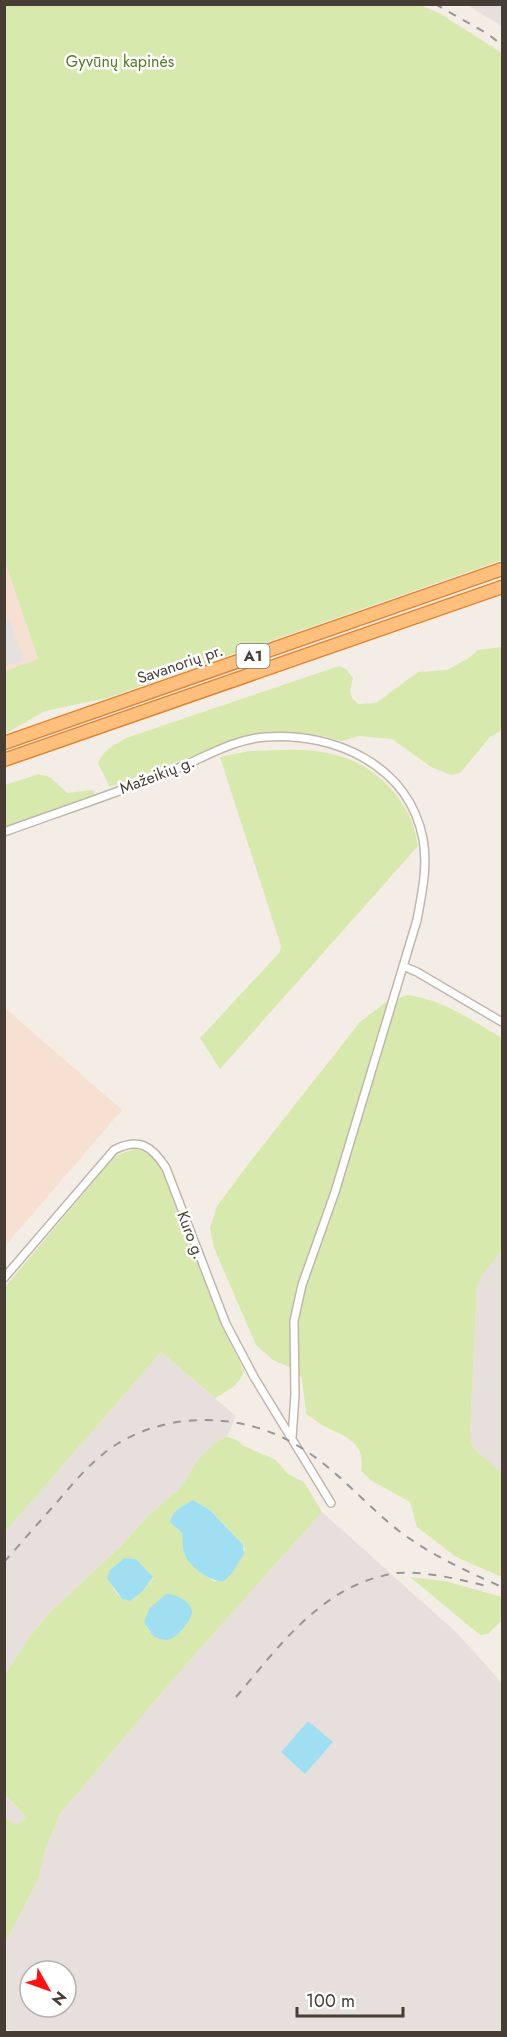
<svg xmlns="http://www.w3.org/2000/svg" width="507" height="2037" font-family="Jost,sans-serif">
<rect width="100%" height="100%" fill="#f4ede6"/>
<path fill="#f6e0d1" d="M4,559L38,660L5,671H4Z
M5,1008L122,1110L5,1246Z"/>
<path fill="#e6dfdb" fill-rule="evenodd" d="M467,5H502V26Z
M502,1250V1473L473,1448L470,1434L477,1286L484,1273Z
M161,1352L236,1416L227,1437L219,1440L195,1463L184,1483L177,1491L148,1516L122,1545L49,1613L28,1639L5,1675V1532Z
M322,1512L457,1633L502,1683V2032H17L5,2029V1943L38,1880L46,1848L60,1814L175,1677ZM30,1971H66V2007H30Z
M4,1796L25,1815V1819L18,1824H13L5,1817Z"/>
<path fill="#d8e9ae" fill-rule="evenodd" d="M5,4L420,5L439,13L502,53V560L107,698L45,711L5,734V671L38,659L4,559Z
M502,647V730L490,737L460,773L451,775L431,767L392,739L359,736L342,741L318,735L281,732L249,735L110,787L98,763C104,749 114,745 126,738L339,666L347,670L353,678L350,690L352,698L358,704L376,703L418,672L447,670L469,658L478,650Z
M249,751C270,751 292,748 314,751C358,755 392,779 411,819C414,827 416,837 418,846L220,1069L200,1038L280,952L281,946L220,757Z
M39,774L50,777L67,793L93,790L95,795L5,829V785Z
M408,995C444,1000 471,1020 502,1038V1250L484,1273L477,1286L470,1434L473,1448L502,1473V1577L456,1557L417,1527L410,1502L372,1481L361,1471C366,1440 344,1437 322,1425C317,1422 312,1418 306,1414L302,1378L289,1367L273,1360L256,1345L214,1248L210,1228L217,1206L249,1163L360,1022L385,1003Z
M134,1149C145,1150 154,1155 160,1165C186,1234 212,1304 244,1371C240,1385 227,1391 215,1398L161,1352L5,1532V1287L115,1156Z
M227,1437L235,1439L244,1446L276,1460L288,1474L302,1481L306,1485L322,1512L175,1677L60,1814L46,1848L38,1880L5,1943V1817L13,1823L18,1824L25,1819V1815L5,1796V1675L28,1639L49,1613L122,1545L148,1516L177,1491L184,1483L195,1463L210,1448L219,1440ZM193,1500L210,1510L243,1545L245,1550L224,1581H213L187,1558L182,1533L170,1522L172,1515ZM124,1558L141,1564L153,1578L142,1592L130,1601C115,1599 110,1583 110,1570ZM188,1621L177,1634L153,1636L146,1626Z
M410,1577L445,1581L502,1597V1620L488,1634L480,1635Z"/>
<path fill="#e4e1de" d="M9,618L24,661L5,667V619Z"/>
<path fill="#a0dff2" d="M193,1500L210,1510L243,1545L244,1554L232,1573L224,1581C211,1583 187,1565 184,1552C182,1546 183,1539 182,1533L170,1522C172,1510 184,1506 193,1500Z
M124,1558L136,1559L153,1577L142,1592L130,1601L122,1599L107,1578L110,1570Z
M166,1594C176,1594 191,1601 192,1612C192,1620 178,1636 171,1639C165,1641 158,1639 153,1636L144,1622L149,1609Z
M308,1721L333,1742L305,1774L281,1752Z"/>
<g fill="none" stroke-linecap="round" stroke-linejoin="round">
<g stroke="#c2b6ac" stroke-width="10">
<path id="minor" d="M4,832C62,811 120,792 176,769C205,757 234,739 266,737C334,732 409,765 423,839C428,866 422,893 417,920L335,1192L302,1285L294,1321L295,1395L292,1438
M403,966L417,972L502,1022
M4,1278L114,1150C139,1137 152,1146 166,1168L226,1324L254,1377L331,1503"/>
</g>
<g stroke="#e28432" stroke-width="15">
<path id="trunk" d="M4,743L502,569
M4,760L502,587"/>
</g>
<use href="#minor" stroke="#fff" stroke-width="7"/>
<use href="#trunk" stroke="#ffc07d" stroke-width="12"/>
<path stroke="#969696" stroke-width="2" stroke-dasharray="8 8" stroke-linecap="butt" d="M435,4L488,34L502,45
M4,1562C22,1542 40,1521 58,1501C76,1480 93,1459 117,1444C174,1409 251,1413 306,1451C340,1473 367,1506 399,1531C431,1555 466,1571 502,1587
M236,1697C276,1650 316,1594 378,1577C384,1576 390,1573 396,1573C426,1571 457,1579 487,1586"/>
</g>
<g text-anchor="middle" dominant-baseline="central" stroke-width="5" stroke-linejoin="round" paint-order="stroke">
<rect fill="#fff" stroke="#7e7772" stroke-width="1.5" x="236.5" y="644" width="33" height="24" rx="4.5"/>
<g font-size="15" font-weight="bold" fill="#473d35">
<text x="253" y="656">A1</text>
</g>
<g font-size="16" fill="#547b26" stroke="#fff">
<text x="120" y="61">Gyvūnų kapinės</text>
</g>
<g font-size="16" fill="#473d35" stroke="#fff">
<text transform="translate(180 664) rotate(-19)">Savanorių pr.</text>
<text transform="translate(157 775) rotate(-21)">Mažeikių g.</text>
<text transform="translate(191 1235) rotate(69)">Kuro g.</text>
</g>
</g>
<rect width="507" height="2037" fill="none" stroke="#473d35" stroke-width="12"/>
<g transform="translate(48 1989) rotate(130)"><circle r="28" fill="#ffffff" stroke="#b5b1ae" stroke-width="1.5"/>
<path d="M0-4.5L10 22L0 15L-10 22Z" fill="#ff1216"/>
<text y="-9" font-size="16" font-weight="bold" text-anchor="middle" fill="#473d35">N</text>
</g>
<path d="M297 2007v9h106v-9" fill="none" stroke="#473d35" stroke-width="3"/>
<text x="306" y="2007" font-size="18" fill="#473d35" stroke="#ffffff" stroke-width="4.5" paint-order="stroke">100 m</text>
</svg>
